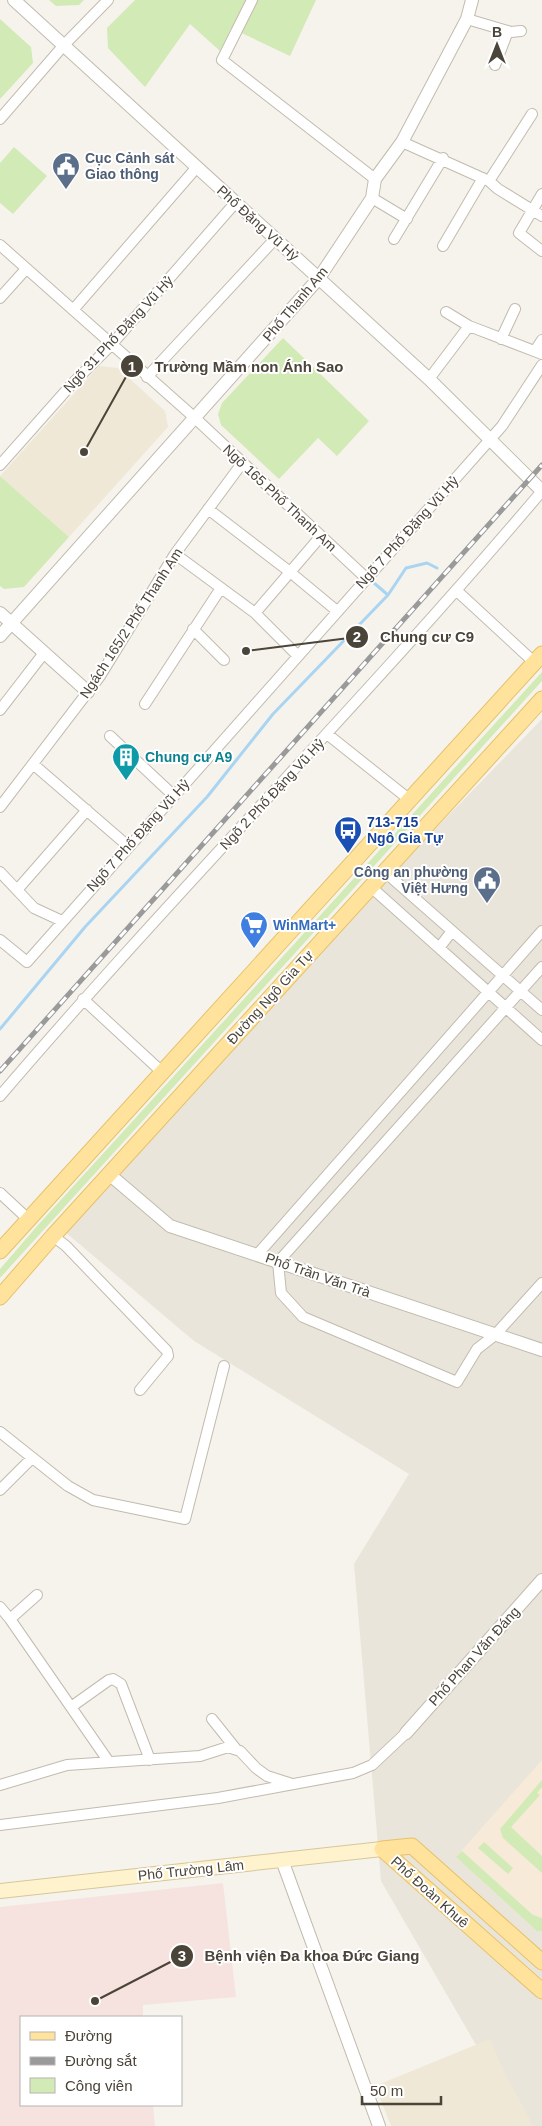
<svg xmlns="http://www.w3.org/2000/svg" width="542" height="2126" font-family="Helvetica,sans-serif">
<rect width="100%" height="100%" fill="#f6f3ec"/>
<path fill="#eae5da" d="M542,719V2126H523L381,1881L354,1564L409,1474L194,1341L64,1231L252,1018Z"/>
<path fill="#f7ead8" d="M542,1760V1931H537L456,1857Z"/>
<path fill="#efe8d6" d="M99,366L118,368L165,411L168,427L69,537L0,476Z
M490,2039L503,2070L533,2126H391L375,2086Z"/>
<path fill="#f6e3e0" d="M223,1883L236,1997L143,2005V2017H21V2105H153L155,2126H0V1907Z"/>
<path fill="#d2eab5" d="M49,0H84L79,5L56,6Z
M135,0H316L290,56L231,28L220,51L190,24L145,87L108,48L107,28Z
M0,19L31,47L33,63L0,99Z
M14,147L47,176L13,214L0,203V163Z
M283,338L369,421L337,456L318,438L279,479L221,425L218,414L222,403Z
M0,476L69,537L24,587L4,589L0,586Z
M542,672V681L0,1278V1269L38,1225Z
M542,1780V1787L537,1793L540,1795L511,1827L542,1856V1873L503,1838L500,1829Z
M484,1842L513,1868L508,1874L478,1848Z
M462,1851L533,1915L542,1918V1931H537L456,1857Z"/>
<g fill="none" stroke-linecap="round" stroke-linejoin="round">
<path stroke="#a9d4f2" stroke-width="3" d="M374,583L388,595
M0,1029L85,927L207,797L273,714L388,595L406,568L427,563L437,568"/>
<g stroke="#c2bbae" stroke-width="12">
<path id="minor" d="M252,0L222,60L375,179
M467,19L511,32L521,31
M495,65L508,31
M0,119L64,45L108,0
M402,142L489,181L498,189L542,216
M489,181L532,114
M542,194L519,233L542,251
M372,198L407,219
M394,239L443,158
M0,245L195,418L366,578
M443,246L483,178
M0,298L26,269
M73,310L197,167
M446,312L469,326L542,354
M501,339L515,309
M535,351L542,340
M147,377L275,239
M429,379L469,326
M0,465L71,385L112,344L236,202
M208,509L290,572L337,611
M175,554L255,613L297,655
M457,591L535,663
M255,613L321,536
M193,629L224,660
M145,704L221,588
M0,710L44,653
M327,734L410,800
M110,736L173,795
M33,764L128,846
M0,807L100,676L175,554L243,462
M0,872L34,908L62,921
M385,872L542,1010
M371,887L542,1040
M17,890L87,810
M0,940L27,962L502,426L542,365
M439,948L452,931
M542,967L278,1262L281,1293L303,1317L457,1382L477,1349L495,1335L542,1283
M83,999L162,1072
M0,1096C176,890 367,698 542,491
M0,1193L28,1219
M53,1236L66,1246L167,1351L168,1356L140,1390
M257,1255L542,931
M0,1432L68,1486L93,1500L185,1519L224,1366
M0,1490L32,1458
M0,1607L10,1619L37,1595
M10,1619L109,1762
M71,1707L109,1680L113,1679L121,1684L150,1760
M212,1719L236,1749
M0,1785L67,1765L200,1756L228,1747L240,1751L256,1768L267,1776L292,1784
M0,1825L218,1798L353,1773L372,1765L406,1733"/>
</g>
<g stroke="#c2bbae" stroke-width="14">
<path id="tertiary" d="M14,0L429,379L542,491
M0,613L88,692
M0,636L319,278L372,198L375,179L402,142L467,19L472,0
M109,1174L170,1226L542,1350
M406,1733L542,1580
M282,1860L379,2126"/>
</g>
<g stroke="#d6c79b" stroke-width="16">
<path id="secondary" d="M0,1891L382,1849"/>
</g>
<g stroke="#e6c16a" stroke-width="17">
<path id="primary" d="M0,1251L542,654
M0,1297L53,1236L542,699
M382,1849L542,1991
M382,1849L412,1846L542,1962"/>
</g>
<use href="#minor" stroke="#fff" stroke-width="10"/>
<use href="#tertiary" stroke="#fff" stroke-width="12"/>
<use href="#secondary" stroke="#fff3cd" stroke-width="14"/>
<use href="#primary" stroke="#ffe39c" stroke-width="15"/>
<g stroke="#9a9a9a" stroke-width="5">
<path id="rail" d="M0,1071L542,465"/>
</g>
<use href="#rail" stroke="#fff" stroke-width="3" stroke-dasharray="9" stroke-linecap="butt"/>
</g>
<defs>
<g id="civic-pin" transform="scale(1.4375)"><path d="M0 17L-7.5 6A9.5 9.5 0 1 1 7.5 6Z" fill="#5c6f8a" stroke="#fff"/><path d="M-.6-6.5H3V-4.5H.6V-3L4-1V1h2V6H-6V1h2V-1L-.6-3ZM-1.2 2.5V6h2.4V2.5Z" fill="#fff"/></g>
<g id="building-pin" transform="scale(1.4375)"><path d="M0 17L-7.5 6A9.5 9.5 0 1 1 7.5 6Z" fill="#0f9aa8" stroke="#fff"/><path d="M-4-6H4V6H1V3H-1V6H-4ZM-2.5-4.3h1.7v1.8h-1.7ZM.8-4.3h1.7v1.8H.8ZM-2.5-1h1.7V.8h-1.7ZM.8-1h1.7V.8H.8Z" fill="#fff"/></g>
<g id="bus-pin" transform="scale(1.4375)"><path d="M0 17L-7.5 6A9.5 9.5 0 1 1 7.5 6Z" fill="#1a4fb4" stroke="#fff"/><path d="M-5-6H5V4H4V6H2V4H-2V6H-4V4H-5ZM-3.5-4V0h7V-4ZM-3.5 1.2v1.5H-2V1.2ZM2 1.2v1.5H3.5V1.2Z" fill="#fff"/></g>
<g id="supermarket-pin" transform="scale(1.4375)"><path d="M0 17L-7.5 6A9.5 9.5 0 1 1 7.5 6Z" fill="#3f7fe0" stroke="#fff"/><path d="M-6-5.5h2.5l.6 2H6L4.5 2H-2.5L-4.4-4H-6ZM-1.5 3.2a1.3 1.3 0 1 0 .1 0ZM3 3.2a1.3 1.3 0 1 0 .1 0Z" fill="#fff"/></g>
</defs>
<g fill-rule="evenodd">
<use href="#civic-pin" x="66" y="166"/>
<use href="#building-pin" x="126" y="757"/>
<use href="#bus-pin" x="348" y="830"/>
<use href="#civic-pin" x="487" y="880"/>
<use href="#supermarket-pin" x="254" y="925"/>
</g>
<g text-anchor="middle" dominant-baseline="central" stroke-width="4" stroke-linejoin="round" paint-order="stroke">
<g font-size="14" font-weight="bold" fill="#4e5e75" stroke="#fff" text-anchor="start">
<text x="85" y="158">Cục Cảnh sát<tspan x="85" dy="16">Giao thông</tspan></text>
<text x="468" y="872" text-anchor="end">Công an phường<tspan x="468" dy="16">Việt Hưng</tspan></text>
</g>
<g font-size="14" fill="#4b4439" stroke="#fff">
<text transform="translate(258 223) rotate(42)">Phố Đặng Vũ Hỷ</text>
<text transform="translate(295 304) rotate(-50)">Phố Thanh Am</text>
<text transform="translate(118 334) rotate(-47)">Ngõ 31 Phố Đặng Vũ Hỷ</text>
<text transform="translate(280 498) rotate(43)">Ngõ 165 Phố Thanh Am</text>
<text transform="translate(407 532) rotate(-48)">Ngõ 7 Phố Đặng Vũ Hỷ</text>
<text transform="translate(131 623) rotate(-57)">Ngách 165/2 Phố Thanh Am</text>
<text transform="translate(272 794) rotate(-47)">Ngõ 2 Phố Đặng Vũ Hỷ</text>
<text transform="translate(138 835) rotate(-48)">Ngõ 7 Phố Đặng Vũ Hỷ</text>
<text transform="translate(270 997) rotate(-48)">Đường Ngô Gia Tự</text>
<text transform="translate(318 1275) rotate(19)">Phố Trần Văn Trà</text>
<text transform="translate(474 1656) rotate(-48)">Phố Phan Văn Đáng</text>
<text transform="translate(191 1870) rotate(-6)">Phố Trường Lâm</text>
<text transform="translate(430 1892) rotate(42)">Phố Đoàn Khuê</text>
</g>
<g font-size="14" font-weight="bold" fill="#0d838f" stroke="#fff" text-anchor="start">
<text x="145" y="757">Chung cư A9</text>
</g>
<g font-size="14" font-weight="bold" fill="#164399" stroke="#fff" text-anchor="start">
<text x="367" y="822">713-715<tspan x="367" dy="16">Ngô Gia Tự</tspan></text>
</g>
<g font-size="14" font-weight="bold" fill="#366cbe" stroke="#fff" text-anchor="start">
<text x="273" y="925">WinMart+</text>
</g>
</g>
<path fill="none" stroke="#4b4439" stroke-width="2" d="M84 452L132 366M246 651L357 637M95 2001L182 1956"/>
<g fill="#4b4439" stroke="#fff" stroke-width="2">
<circle cx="84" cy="452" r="5"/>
<circle cx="246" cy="651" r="5"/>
<circle cx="95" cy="2001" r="5"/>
<circle cx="132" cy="366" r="12"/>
<circle cx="357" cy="637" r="12"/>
<circle cx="182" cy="1956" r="12"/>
</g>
<g font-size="15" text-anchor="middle" font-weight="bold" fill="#fff">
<text x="132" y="372">1</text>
<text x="357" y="642">2</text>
<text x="182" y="1961">3</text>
</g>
<g font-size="15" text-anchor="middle" font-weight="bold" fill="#4b4439" stroke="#fff" stroke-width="4" stroke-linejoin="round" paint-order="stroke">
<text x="249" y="372">Trường Mầm non Ánh Sao</text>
<text x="427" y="642">Chung cư C9</text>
<text x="312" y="1961">Bệnh viện Đa khoa Đức Giang</text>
</g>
<rect x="20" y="2016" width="162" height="90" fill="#ffffff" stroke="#b7b4b0"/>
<rect x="30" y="2032" width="25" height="8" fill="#ffe39c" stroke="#b7b4b0"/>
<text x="65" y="2041" font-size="15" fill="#4b4439">Đường</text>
<rect x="30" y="2057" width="25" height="8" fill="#9a9a9a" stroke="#b7b4b0"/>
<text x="65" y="2066" font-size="15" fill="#4b4439">Đường sắt</text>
<rect x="30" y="2078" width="25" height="15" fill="#d2eab5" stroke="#b7b4b0"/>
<text x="65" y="2091" font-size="15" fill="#4b4439">Công viên</text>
<g transform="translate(497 45)" stroke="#ffffff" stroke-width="4" paint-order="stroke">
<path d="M0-4L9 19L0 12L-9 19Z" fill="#4b4439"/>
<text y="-8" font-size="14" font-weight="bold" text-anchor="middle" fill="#4b4439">B</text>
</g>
<path d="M362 2096v8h79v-8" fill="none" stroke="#4b4439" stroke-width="2.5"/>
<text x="370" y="2096" font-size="15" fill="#4b4439" stroke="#ffffff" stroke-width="4" paint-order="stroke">50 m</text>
</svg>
